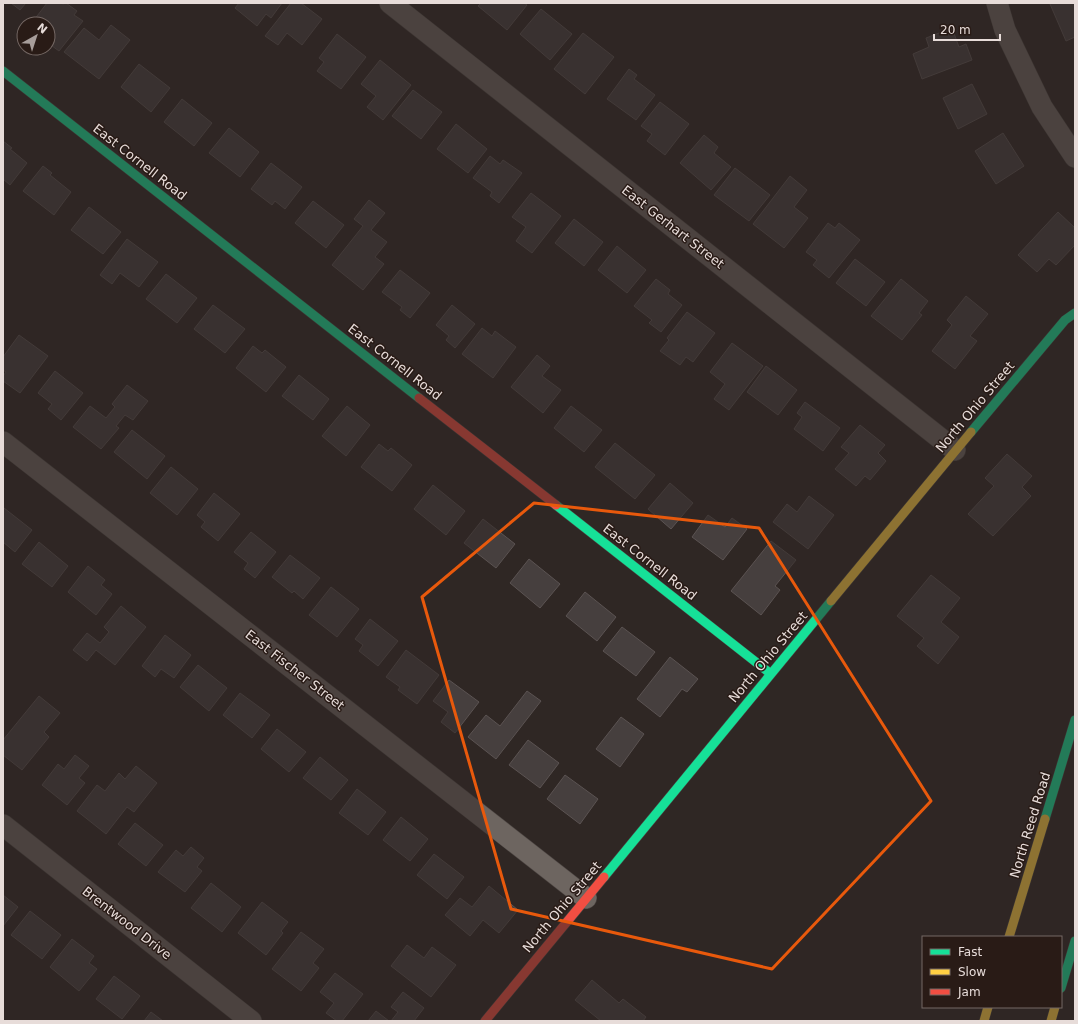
<svg xmlns="http://www.w3.org/2000/svg" width="1078" height="1024" font-family="'DejaVu Sans',sans-serif">
<rect width="100%" height="100%" fill="#2f2724"/>
<path fill="#463f3e" stroke="#5b5352" d="M11,3H26L20,10Z
M47,3H61L63,4L66,3L77,11L74,15L83,21L59,51L48,43V39L52,33L48,30V24H40L34,20Z
M239,3H282L271,18L266,14L257,26L235,8Z
M291,3H301L322,19L302,45L287,33L278,45L265,36Z
M481,3H524L527,5L507,30L478,6Z
M1053,3H1075V37L1066,41L1050,4Z
M541,9L572,34L550,60L520,34Z
M111,25L130,40L99,79L64,52L84,28L99,40Z
M952,28L959,47L966,44L972,60L922,79L913,54L929,47L926,38Z
M583,33L614,57L585,94L554,69Z
M337,34L366,57L341,89L317,71L324,62L319,58Z
M380,60L411,85L383,120L367,107L376,96L361,84Z
M139,64L170,88L151,112L121,87Z
M629,69L637,75L634,79L655,95L636,120L607,99Z
M972,84L987,114L958,129L943,98Z
M413,90L442,112L421,139L392,116Z
M182,99L212,123L194,146L164,122Z
M660,102L689,124L665,155L647,141L652,134L641,126Z
M456,124L487,149L468,173L437,149Z
M229,128L259,152L240,177L209,153Z
M1003,133L1024,166L996,184L975,151Z
M704,135L718,147L714,153L731,167L711,190L680,163Z
M3,141L12,148L10,149L27,163L10,185L3,179Z
M490,156L500,164L503,160L522,173L499,203L490,196L492,192L473,178Z
M271,163L302,187L285,209L275,201L272,205L251,189Z
M43,166L52,173L50,175L71,192L54,215L23,191Z
M735,168L770,195L749,221L714,195Z
M790,176L807,190L794,207L808,218L784,248L753,224Z
M531,193L561,216L532,253L516,241L526,227L512,217Z
M369,200L385,213L371,230L387,242L375,257L384,264L363,290L332,265L363,226L354,219Z
M313,201L344,225L326,248L295,223Z
M89,207L121,232L103,254L71,230Z
M1058,212L1075,228V245L1056,265L1049,259L1037,272L1018,255Z
M574,219L603,242L584,266L555,243Z
M828,223L835,228L839,223L860,240L829,278L813,265L817,260L806,252Z
M127,239L158,262L139,287L120,273L112,284L100,275Z
M617,246L646,270L627,293L598,270Z
M855,259L885,282L866,306L836,283Z
M400,270L430,293L410,318L400,310L402,307L382,292Z
M166,274L197,298L177,323L146,299Z
M656,279L670,290L668,294L682,305L661,332L649,323L652,320L634,306Z
M901,279L928,301L919,313L922,315L902,340L871,316Z
M966,296L988,314L970,336L977,341L955,369L932,351L952,325L947,320Z
M213,305L245,329L225,353L194,329Z
M452,305L475,324L455,348L446,340L449,336L436,325Z
M687,312L715,333L693,362L686,357L680,365L660,351L669,340L667,338Z
M482,328L492,336L495,331L516,347L493,378L462,354Z
M19,335L48,356L20,393L3,381V376L6,372L3,370V357Z
M732,343L763,366L729,410L714,399L725,384L710,372Z
M253,346L262,353L265,350L286,367L266,392L236,368Z
M537,355L550,366L542,376L561,390L543,413L511,387Z
M766,366L797,390L778,415L747,392Z
M55,371L83,393L61,420L48,409L52,404L38,393Z
M299,375L329,399L313,420L282,396Z
M127,385L148,401L133,420L125,415L116,426L119,428L101,449L73,427L90,406L106,418L115,407L112,404Z
M805,402L840,428L823,451L794,429L802,417L797,413Z
M347,406L370,425L346,456L322,436Z
M571,406L602,430L584,452L554,428Z
M860,425L885,445L878,453L886,461L870,480L865,476L856,486L835,469L849,453L841,447Z
M132,430L165,456L147,479L114,452Z
M615,443L655,475L635,499L595,467Z
M379,444L388,451L391,448L412,465L392,491L361,467Z
M1007,454L1032,476L1022,487L1031,496L993,536L968,514L994,486L985,478Z
M171,467L198,489L177,515L150,493Z
M670,483L693,503L671,529L648,509Z
M433,485L465,511L446,535L414,509Z
M214,493L240,514L218,541L201,527L205,522L197,515Z
M809,496L834,515L808,549L773,522L787,504L797,512Z
M4,508L32,530L15,552L3,542V509Z
M708,515L725,527L732,518L747,529L723,560L692,537Z
M483,519L515,544L496,568L464,543Z
M251,532L276,552L255,578L244,569L248,563L234,552Z
M771,541L796,560L775,586L780,590L761,615L731,591Z
M39,542L68,566L52,587L22,564Z
M290,555L320,578L303,599L294,591L292,593L272,577Z
M529,559L560,584L540,608L510,583Z
M88,566L105,580L101,585L112,594L96,615L68,592Z
M931,575L960,598L941,622L959,637L938,664L917,646L924,638L897,616Z
M331,587L359,609L337,637L309,615Z
M585,592L616,617L597,641L566,616Z
M121,606L146,627L115,665L96,650L87,661L73,650L87,633L100,643L109,632L104,627Z
M370,619L398,641L378,666L359,651L363,645L355,639Z
M622,627L655,652L636,676L603,651Z
M165,635L191,655L174,678L161,669L155,677L142,666Z
M406,650L439,675L417,704L398,690L400,687L386,677Z
M670,657L698,679L687,692L682,689L660,717L637,699Z
M198,665L227,688L209,711L180,687Z
M449,680L479,702L455,733L441,722L448,712L433,701Z
M527,691L541,701L496,759L468,737L486,715L500,726Z
M240,693L270,715L252,738L223,715Z
M39,696L60,713L44,732L49,737L22,770L3,755V740Z
M621,717L644,734L620,767L596,749Z
M277,729L306,752L289,772L261,749Z
M528,740L559,763L540,788L509,765Z
M75,755L89,766L79,778L85,783L67,805L42,785L58,764L64,769Z
M320,757L348,780L331,800L303,778Z
M136,766L157,783L134,812L127,807L106,834L77,811L97,785L105,791L119,773L125,779Z
M565,775L598,799L580,824L547,799Z
M357,789L386,812L368,835L339,813Z
M401,817L428,839L410,861L383,840Z
M135,823L163,845L146,866L118,844Z
M191,847L204,858L197,867L202,871L185,892L158,872L176,850L183,856Z
M434,854L464,877L447,899L417,875Z
M211,883L241,907L222,932L191,908Z
M489,886L518,910L499,933L483,920L470,936L445,915L460,898L472,907Z
M3,895L18,907L3,926Z
M262,902L288,922L281,931L283,933L266,955L238,933Z
M30,911L61,935L42,959L11,935Z
M301,932L324,949L313,963L319,968L301,991L272,969Z
M72,939L94,956L89,963L97,969L79,991L50,967Z
M407,945L424,958L432,947L456,965L431,997L391,966Z
M335,973L363,994L342,1021H337L326,1013L334,1003L320,992Z
M114,976L140,996L122,1019L96,999Z
M592,980L619,1003L623,999L646,1017L643,1021H601L575,1000Z
M403,992L424,1008L414,1021H391L398,1012L391,1007Z
M376,1011L389,1021H368Z
M151,1012L163,1021H144Z"/>
<g fill="none" stroke-linecap="round" stroke-linejoin="round">
<g stroke="#4c4542" stroke-width="22">
<path id="street" d="M390,3L955,450
M997,3L1005,30L1042,107L1075,157
M3,442L586,898
M3,825L251,1021"/>
</g>
<g stroke="#4c4542" stroke-width="10">
<path id="fast" d="M3,71L419,398
M971,432L1065,320L1075,313
M556,505L771,674
M1045,819L1075,720
M604,877L831,601
M1061,988L1075,941"/>
</g>
<g stroke="#4c4542" stroke-width="10">
<path id="slow" d="M831,601L971,432
M1009,937L1045,819
M984,1021L988,1007
M1051,1021L1055,1007"/>
</g>
<g stroke="#4c4542" stroke-width="10">
<path id="jam" d="M419,398L556,505
M485,1021L604,877"/>
</g>
<use href="#street" stroke="#6d6560" stroke-width="21"/>
<use href="#fast" stroke="#16e098" stroke-width="9"/>
<use href="#slow" stroke="#ffcf43" stroke-width="9"/>
<use href="#jam" stroke="#f24e42" stroke-width="9"/>
</g>
<path d="M0 0H1078V1024H0ZM534,503L759,528L931,801L772,969L511,909L422,597Z" fill="#2f2724" fill-opacity=".55" fill-rule="evenodd"/>
<path fill="none" stroke="#e8590c" stroke-width="3" stroke-linejoin="round" d="M534,503L759,528L931,801L772,969L511,909L422,597Z"/>
<g text-anchor="middle" dominant-baseline="central" stroke-width="3" stroke-linejoin="round" paint-order="stroke">
<g font-size="13" fill="#e7dcd9" stroke="#291b16">
<text transform="translate(140 162) rotate(38)">East Cornell Road</text>
<text transform="translate(673 227) rotate(38)">East Gerhart Street</text>
<text transform="translate(395 362) rotate(38)">East Cornell Road</text>
<text transform="translate(975 407) rotate(-50)">North Ohio Street</text>
<text transform="translate(650 562) rotate(38)">East Cornell Road</text>
<text transform="translate(768 657) rotate(-50)">North Ohio Street</text>
<text transform="translate(295 670) rotate(38)">East Fischer Street</text>
<text transform="translate(1030 825) rotate(-73)">North Reed Road</text>
<text transform="translate(562 907) rotate(-50)">North Ohio Street</text>
<text transform="translate(127 923) rotate(38)">Brentwood Drive</text>
</g>
</g>
<rect width="1078" height="1024" fill="none" stroke="#e7dcd9" stroke-width="8"/>
<rect x="922" y="936" width="140" height="72" fill="#291b16" stroke="#756864"/>
<rect x="930" y="949" width="20" height="6" fill="#16e098" stroke="#756864"/>
<text x="958" y="956" font-size="12" fill="#e7dcd9">Fast</text>
<rect x="930" y="969" width="20" height="6" fill="#ffcf43" stroke="#756864"/>
<text x="958" y="976" font-size="12" fill="#e7dcd9">Slow</text>
<rect x="930" y="989" width="20" height="6" fill="#f24e42" stroke="#756864"/>
<text x="958" y="996" font-size="12" fill="#e7dcd9">Jam</text>
<g transform="translate(36 36) rotate(39)"><circle r="19" fill="#291b16" stroke="#756864"/>
<path d="M0-3L7 15L0 10L-7 15Z" fill="#a79d9a"/>
<text y="-6" font-size="11" font-weight="bold" text-anchor="middle" fill="#e7dcd9">N</text>
</g>
<path d="M934 34v6h66v-6" fill="none" stroke="#e7dcd9" stroke-width="2"/>
<text x="940" y="34" font-size="12" fill="#e7dcd9" stroke="#291b16" stroke-width="3" paint-order="stroke">20 m</text>
</svg>
